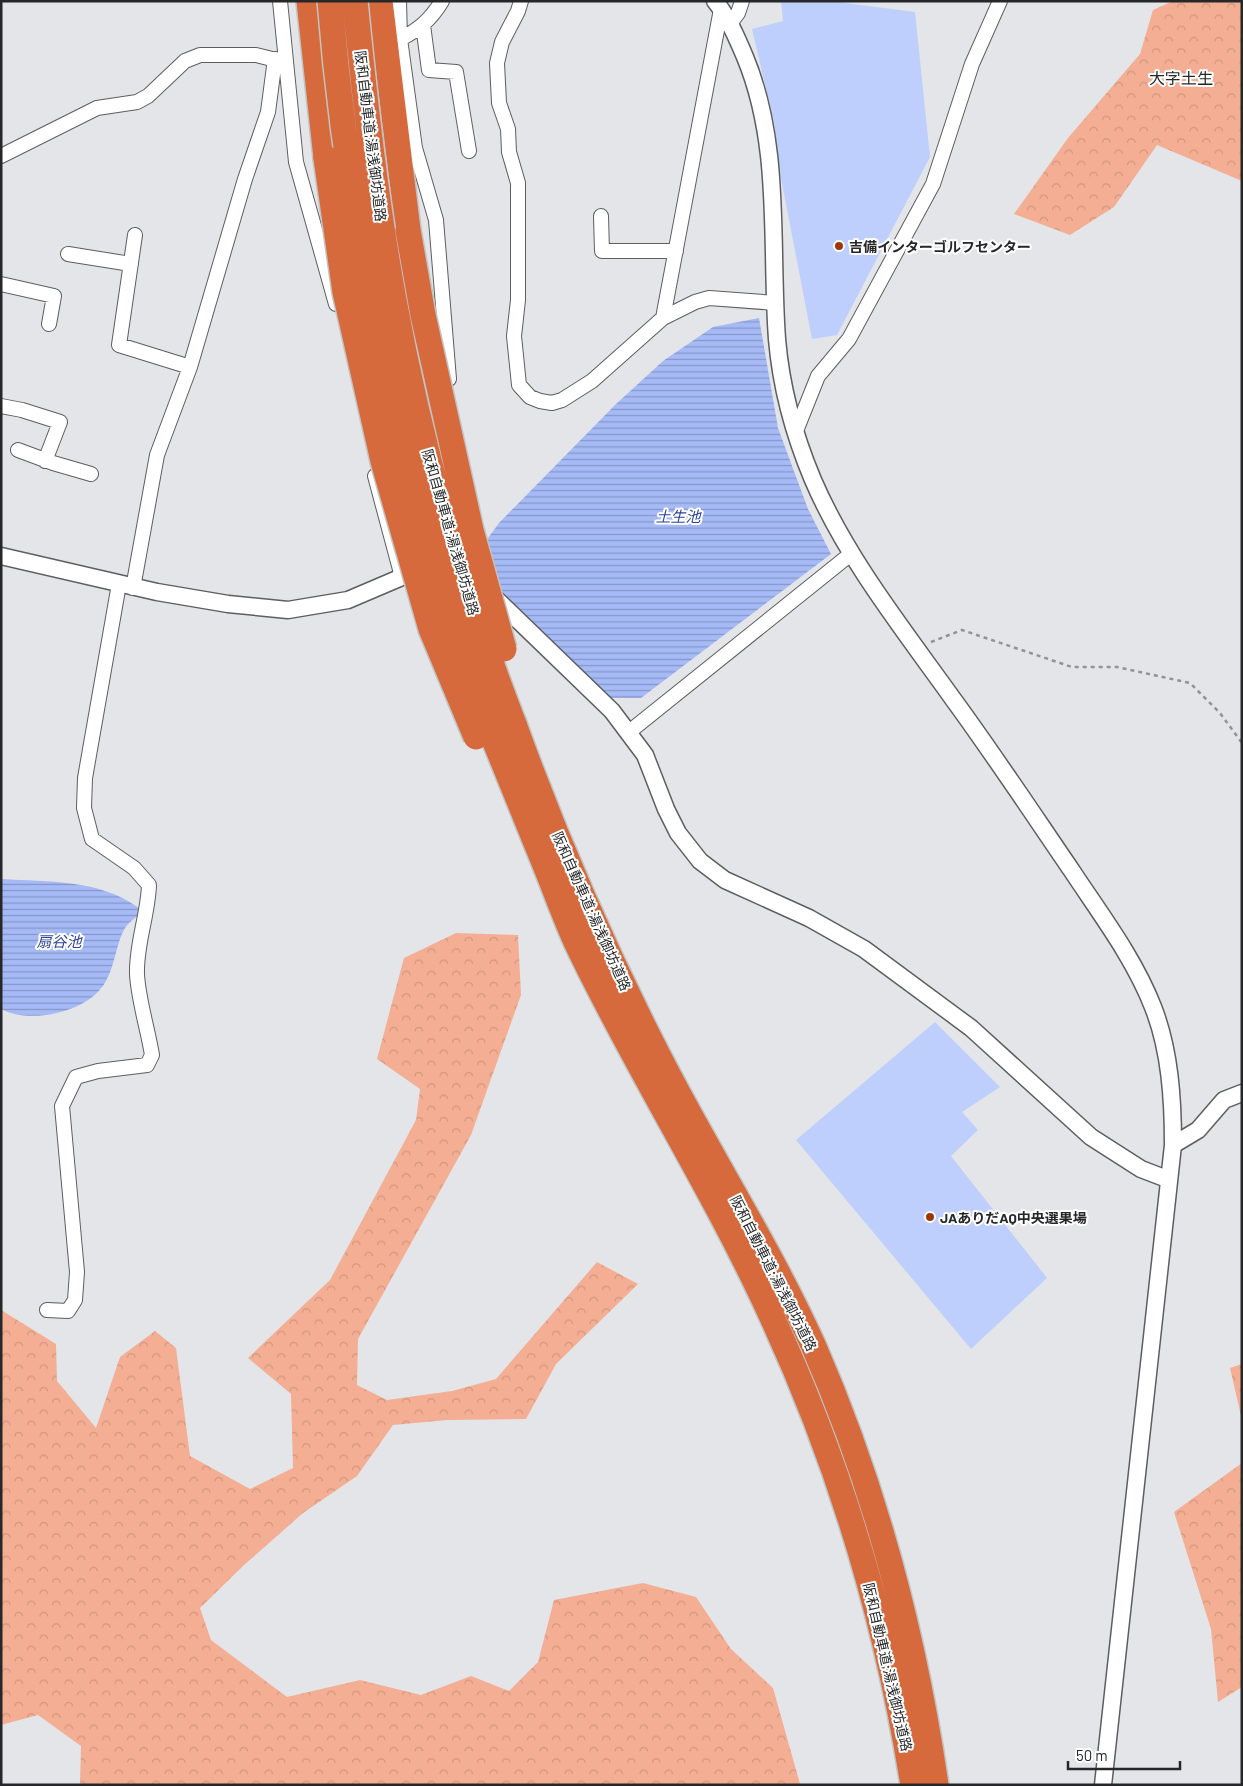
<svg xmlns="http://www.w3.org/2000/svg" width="1243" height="1786" font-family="Barlow,'Noto Sans JP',sans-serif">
<defs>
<pattern id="forest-crowns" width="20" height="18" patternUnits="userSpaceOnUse" patternTransform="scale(1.25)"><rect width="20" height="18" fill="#f4ae93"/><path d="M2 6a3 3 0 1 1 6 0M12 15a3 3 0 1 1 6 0" fill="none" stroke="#d1967f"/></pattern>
<pattern id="water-rules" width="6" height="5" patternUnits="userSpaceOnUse" patternTransform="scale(1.25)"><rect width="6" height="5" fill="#a5baf6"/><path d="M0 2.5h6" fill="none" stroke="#8697c7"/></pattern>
</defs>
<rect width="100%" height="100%" fill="#e3e5e8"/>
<path fill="url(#forest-crowns)" d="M1173,1H1242V181L1157,145L1114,207L1070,235L1014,214L1068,138L1140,54L1153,10Z
M456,933L518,935L521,995L471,1135L358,1339L357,1385L387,1400L452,1391L496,1379L597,1262L638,1284L556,1364L526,1419L447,1420L393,1425L357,1476L303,1513L244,1565L200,1608L211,1640L287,1697L360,1680L421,1695L471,1676L509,1691L538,1662L554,1600L643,1583L696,1597L731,1649L773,1688L800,1784L80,1785L81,1746L38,1715L1,1725V1310L56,1344L57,1381L96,1428L120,1357L155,1331L176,1348L190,1456L250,1489L293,1468L291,1394L248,1358L330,1280L416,1120L420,1089L377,1059L404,958Z
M1242,1364V1420L1230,1368Z
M1242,1463V1687L1218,1702L1211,1629L1174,1512Z"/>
<path fill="url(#water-rules)" d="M759,318L778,428L808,509L831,554L641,698H604L472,560L499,523L615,405L663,361L713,327Z
M1,879C49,882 99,879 139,908V915C135,918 128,923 125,928C117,941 115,964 107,979C92,1012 31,1025 1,1009Z"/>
<path fill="#becffd" d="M781,1H830L915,12L930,157L837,335L812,339L781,178L774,123L752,29L783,21Z
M935,1022L1000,1087L962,1112L978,1130L951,1156L1047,1278L971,1349L796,1140Z"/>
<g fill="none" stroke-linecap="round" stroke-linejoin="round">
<g stroke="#5c5e61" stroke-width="16">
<path id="minor" d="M280,1L296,162L336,304
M399,1L400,39L415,148L436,220L449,379
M521,1L518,11L502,42L497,63L499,103L508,129L509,152L518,183V300L514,336L519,385L530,397L540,401L552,403L562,400L592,381L663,318L695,302L709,298L776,303
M423,25L429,70L456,72L469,151
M729,25L738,13L742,1
M400,39C419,30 431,19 442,1
M1,156L97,108L137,102L148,96L185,61L200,55H256L284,62
M601,216L602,251H676
M135,235L119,345L190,367
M68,254L131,264
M1,284L54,296L49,324
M663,318L721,9
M1,406L22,410L60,422L45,461
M796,431L818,376L849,339L933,184L972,64L1000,1
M18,450L53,463L91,474
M375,476L402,577
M133,588L157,455L190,367L245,179L268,112L275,59
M629,732L852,553
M47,1310L68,1311L75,1300L77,1272L62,1106L76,1077L98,1071L147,1065L152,1055C148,1030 138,998 137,974C136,944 148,915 149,885L134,868L92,839L84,808L85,778L119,584"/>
</g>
<g stroke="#5c5e61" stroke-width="19">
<path id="tertiary" d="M715,1C728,17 737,38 745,57C782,146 770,244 777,339C781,387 794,435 813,480C847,559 903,629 953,699C994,755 1033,814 1072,871C1101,915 1134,958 1153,1007C1170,1050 1173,1099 1173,1145L1103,1785
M1,556L157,592L228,604L288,610L348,600L402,577L423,573
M490,593L612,711L645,755L666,809L678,833L700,861L725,880L809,918L864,949L971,1028L1091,1137L1141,1169L1167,1179
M1173,1145L1198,1130L1224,1100L1242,1093"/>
</g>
<g stroke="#c2c3c3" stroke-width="28">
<path id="motorway" d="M309,1L326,158
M380,1L408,230
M514,724C555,838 604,950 659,1057C709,1155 769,1247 814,1347C875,1487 914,1634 936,1785
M491,732C510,778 528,824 547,870C557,895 566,920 577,944C637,1070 713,1188 771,1315C840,1464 887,1622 913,1785"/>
</g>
<path stroke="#919395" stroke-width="2.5" stroke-dasharray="4 4" stroke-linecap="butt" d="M931,642L962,630L1072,667H1117L1190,683L1220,713L1242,743"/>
<use href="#minor" stroke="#fff" stroke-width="14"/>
<use href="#tertiary" stroke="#fff" stroke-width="16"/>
<use href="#motorway" stroke="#d66a3d" stroke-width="25"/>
<g stroke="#c2c3c3" stroke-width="28" stroke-linecap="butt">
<path id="motorway-bridge" d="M330,1C350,253 407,494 491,732
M355,1C365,101 376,202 394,300C420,444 461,588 514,724
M326,158L345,292L383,461L431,629L476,737
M408,230L423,315L471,530L504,649"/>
</g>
<use href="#motorway-bridge" stroke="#d66a3d" stroke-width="25"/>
</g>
<g fill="#9c3800" stroke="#fff" stroke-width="2">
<circle cx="839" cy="246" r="5"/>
<circle cx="930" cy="1217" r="5"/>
</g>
<g text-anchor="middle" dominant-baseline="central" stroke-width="4" stroke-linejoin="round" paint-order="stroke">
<g font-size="14" fill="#262728" stroke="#fff">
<text transform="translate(371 136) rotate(83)">阪和自動車道;湯浅御坊道路</text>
<text transform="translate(451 532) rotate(74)">阪和自動車道;湯浅御坊道路</text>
<text transform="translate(592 911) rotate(66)">阪和自動車道;湯浅御坊道路</text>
<text transform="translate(774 1273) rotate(63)">阪和自動車道;湯浅御坊道路</text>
<text transform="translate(888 1667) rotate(77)">阪和自動車道;湯浅御坊道路</text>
</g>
<g font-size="14" font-weight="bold" fill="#262728" stroke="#fff" text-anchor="start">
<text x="849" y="246">吉備インターゴルフセンター</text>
<text x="940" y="1217">JAありだAQ中央選果場</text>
</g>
<g font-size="15" font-style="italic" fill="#2d4296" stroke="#fff">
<text x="678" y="516">土生池</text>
<text x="59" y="941">扇谷池</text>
</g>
<g font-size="16" fill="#262728" stroke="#fff">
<text x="1181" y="77">大字土生</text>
</g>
</g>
<rect width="1243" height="1786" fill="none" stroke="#262728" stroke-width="5"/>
<path d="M1068 1761v8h112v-8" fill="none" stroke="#262728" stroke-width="2.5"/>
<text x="1076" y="1761" font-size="15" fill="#262728" stroke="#ffffff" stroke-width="4" paint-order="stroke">50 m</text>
</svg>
